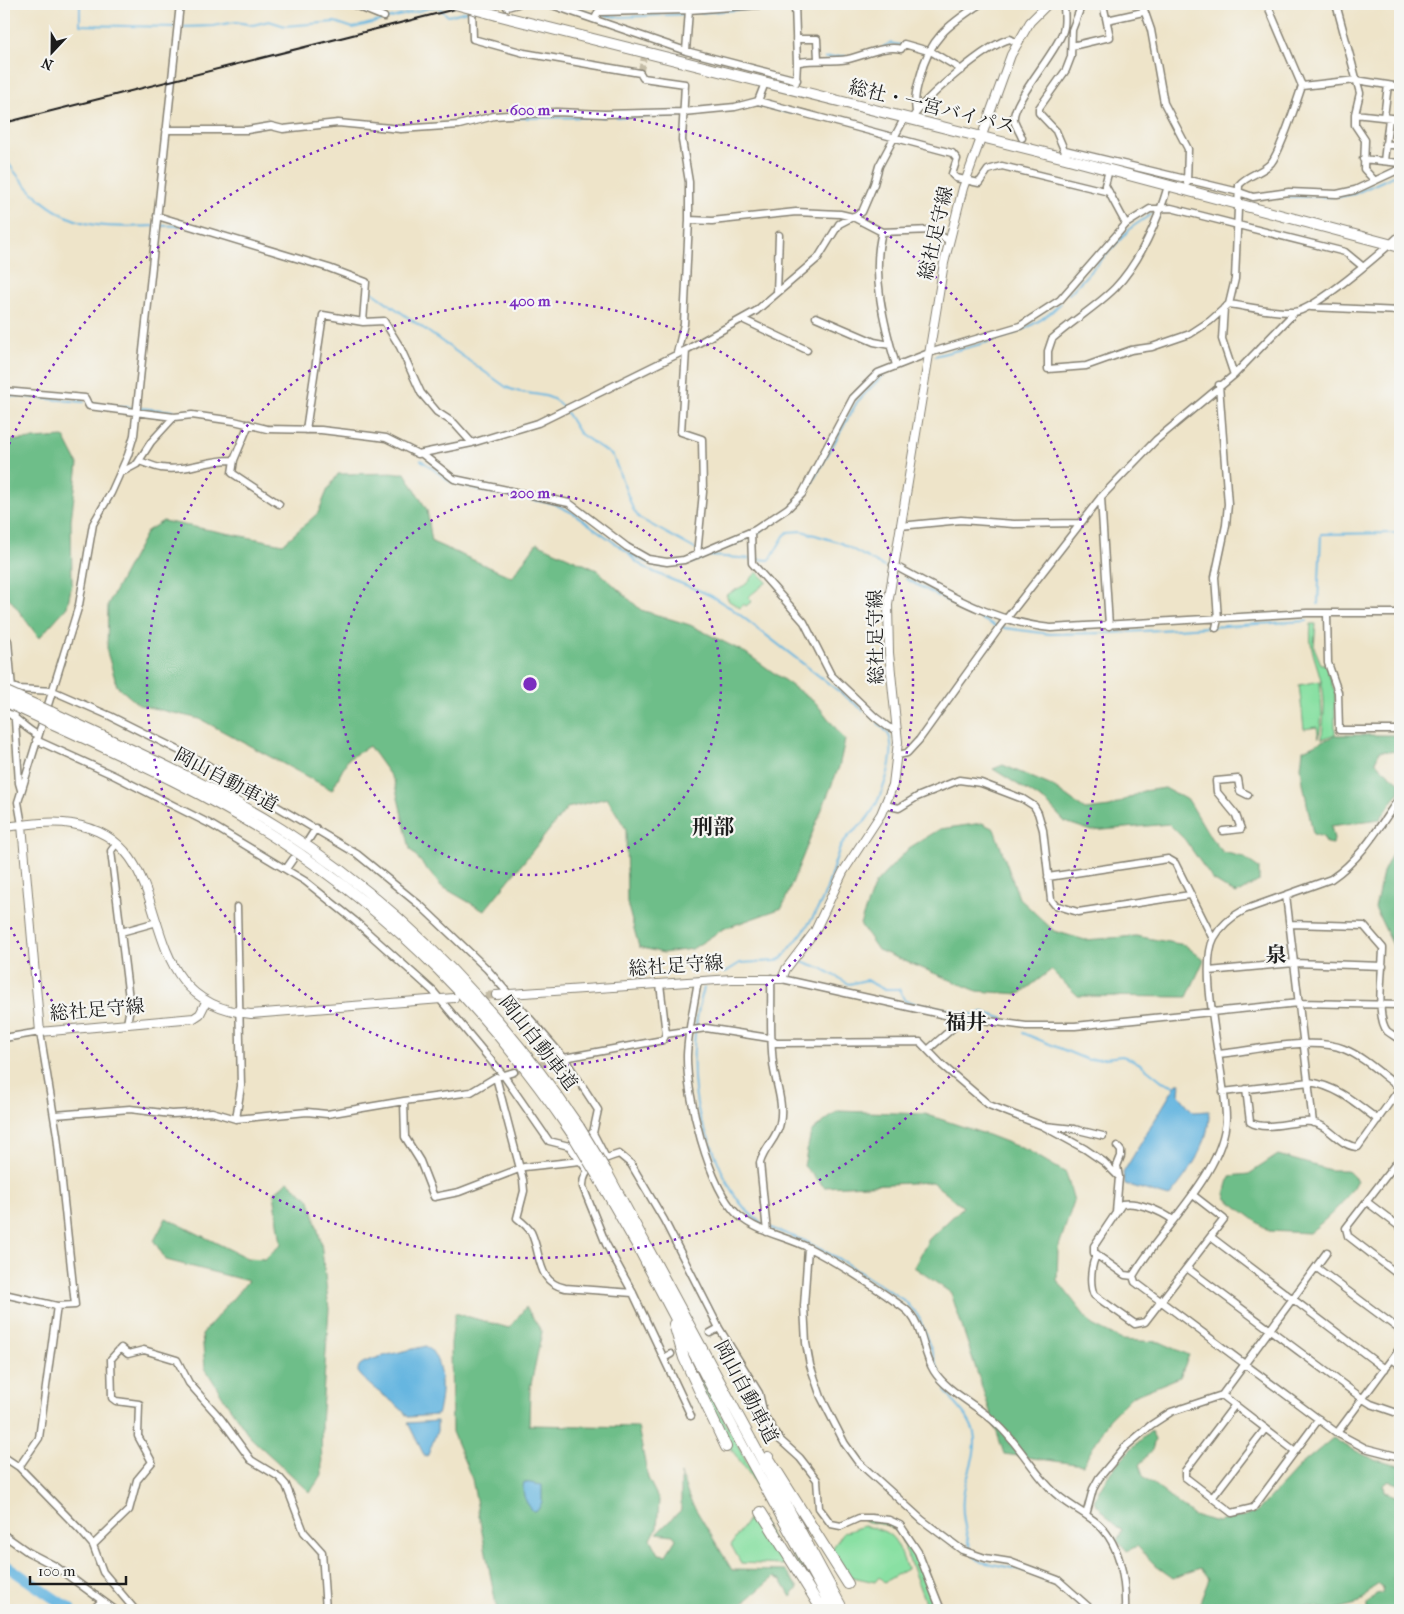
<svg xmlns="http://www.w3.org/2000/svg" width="1404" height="1614" font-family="'IM FELL French Canon','Noto Serif JP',serif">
<rect width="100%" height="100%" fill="#f6f6f2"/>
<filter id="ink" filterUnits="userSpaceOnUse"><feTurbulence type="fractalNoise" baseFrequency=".02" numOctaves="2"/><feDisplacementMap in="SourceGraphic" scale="10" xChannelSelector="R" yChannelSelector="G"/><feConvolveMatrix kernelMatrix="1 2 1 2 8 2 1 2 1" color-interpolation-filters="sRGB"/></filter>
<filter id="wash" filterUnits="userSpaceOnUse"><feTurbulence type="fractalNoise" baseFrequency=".0096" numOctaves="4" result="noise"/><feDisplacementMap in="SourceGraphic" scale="20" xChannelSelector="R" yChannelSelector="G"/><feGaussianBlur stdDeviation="1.12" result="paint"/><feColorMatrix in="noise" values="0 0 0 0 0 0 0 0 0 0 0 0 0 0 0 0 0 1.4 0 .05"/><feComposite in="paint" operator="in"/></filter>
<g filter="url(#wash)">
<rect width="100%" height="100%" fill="#eee4c9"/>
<path fill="#89e0a3" stroke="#527e60" d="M757,572L767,582L748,597L752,601L746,606L743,604L740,608L729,601L726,595L745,585Z
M1311,624H1316L1314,647L1321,664H1325L1335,693V734L1322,739C1323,721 1326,703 1322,685C1317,660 1308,650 1311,624Z
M1320,681L1322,715L1319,738L1317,727L1304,729L1299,685Z
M681,1339L821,1601L776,1531L772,1516L751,1476L731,1449L699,1386Z
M748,1519L761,1521L765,1526L785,1563L782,1565L741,1563L731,1545Z
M866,1520C876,1521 887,1521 896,1527C913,1537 933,1591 939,1610H928L899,1533L886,1525L863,1521Z
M863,1526C896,1531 896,1540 907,1569L884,1582L879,1577L875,1582L848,1576L832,1549L843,1533Z"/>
<path fill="#6ebe89" stroke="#456d52" d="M64,437L78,464L71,520L72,584L67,607L39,638L4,591V441Z
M405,473L427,510L432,542L512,577L537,543L597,570L641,610L690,625L746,653L816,703L845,740L839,767L782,908L723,929L692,949L663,953L639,947L627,903L626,829L607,798L567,808L484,911L441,886L410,849L394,781L369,746L348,759L332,790L200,719L139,705L117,686L107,652L108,604L147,531L163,521L283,544L318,513L327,491L338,474Z
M1336,735H1400V752L1380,751L1375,762L1400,783V791L1380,819L1331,826L1334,839L1333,844L1326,843L1323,837L1313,834L1303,783L1301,767L1303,750Z
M1003,765L1052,786L1085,810L1110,807L1143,791L1165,788L1189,801L1211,838L1223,852L1243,857L1259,868V881L1236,894L1213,880L1185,840L1169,824L1092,831L1065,822L1047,803L993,769Z
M982,823L994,829L1019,898L1054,931L1085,940L1136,936L1185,945L1204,960L1187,997L1078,996L1051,970L1020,994L977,991L878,950L860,924L875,884L909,848L940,829Z
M1400,838V960L1375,908L1383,872Z
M838,1111L925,1114L988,1135L1029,1151L1066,1173L1074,1201L1058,1249L1057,1280L1092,1325L1122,1340L1160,1342L1189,1355L1180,1377L1131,1397L1109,1419L1083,1465L1004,1454L951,1293L914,1267L929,1239L963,1207L932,1182L824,1187L804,1166L811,1132Z
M1278,1155L1330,1170H1347L1357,1180C1346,1202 1328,1218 1309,1233L1269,1231L1227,1199L1225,1194L1230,1176L1249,1174Z
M288,1181L310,1200L321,1242L329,1309L321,1424L322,1475L310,1492L251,1438L226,1402L205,1368L202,1334L248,1281L166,1260L154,1241L166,1218L247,1258L265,1259L281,1244L274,1193Z
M526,1307L542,1332L530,1389L529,1425L638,1427L648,1478L659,1500L657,1528L651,1539L659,1554L666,1555L676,1539L673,1535L657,1533L681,1510V1474L689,1498L732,1570L786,1571L798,1588L791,1597L781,1580L774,1577L735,1610H497L472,1479L452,1432L451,1343L455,1313L509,1328Z
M1151,1431L1155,1440L1152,1450L1139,1465L1143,1476L1194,1516L1218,1522L1256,1513L1302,1464L1333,1438C1354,1451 1376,1462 1400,1466V1485L1389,1481L1384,1485L1385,1492L1400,1498V1574H1396L1392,1579L1400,1584V1610H1367V1604L1376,1594L1382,1593L1383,1587L1379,1584L1371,1589L1360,1603L1333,1610L1306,1606L1297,1610H1197L1209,1579L1200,1568L1173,1578L1156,1566L1137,1546L1127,1551L1118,1540L1122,1529L1117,1528L1094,1501C1106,1473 1127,1451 1151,1431Z"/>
<path fill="#66b6e0" stroke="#41697e" d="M1177,1083H1180L1179,1095L1193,1112L1209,1111C1210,1145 1189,1172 1169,1197L1125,1184L1123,1173Z
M426,1346C445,1358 443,1397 437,1415L408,1417C395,1399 371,1391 358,1372C358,1370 358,1367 360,1365C367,1358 415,1349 426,1346Z
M437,1421V1431L428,1455L425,1457L408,1423Z
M524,1482L542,1485V1502L538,1510L533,1511C525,1502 521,1493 524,1482Z"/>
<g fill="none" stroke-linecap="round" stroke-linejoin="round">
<path stroke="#66b6e0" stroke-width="2" d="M80,4V25L174,27
M561,4L595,15
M896,4L933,6L948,4
M483,7L496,4
M773,7L785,4
M695,13L748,9
M600,15L621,17L687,14
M182,27L213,26L236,22L253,25L269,21L285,26L335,22L353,28L437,6L448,16L467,11
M883,47L890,43L900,45
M825,58L845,56
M755,105L791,113
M616,117L679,116
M509,118L604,117
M4,157C26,190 54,219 96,225C123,229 152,225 180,226
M1289,197H1333
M1338,197L1354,194L1400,173
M368,289L506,387C526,398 550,389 563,408
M1069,294L1132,227L1153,213
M935,356C978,344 1029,337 1061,303
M4,395L84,402
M89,403L134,408
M139,408L174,411
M566,412L579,433L613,456L633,509L639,518L695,549
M421,460L449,481L491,493L552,503L573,513L629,553L644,561L662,567L691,563L750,537
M810,486L857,402L884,374
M754,535L790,512L800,501
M629,553C636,570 689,585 707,594C716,598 723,604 731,608L863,710
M709,556L770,560L784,536L788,532L802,531L841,543L884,567
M906,579L997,627L1050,634L1111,633L1307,621
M1318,604L1321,534L1400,533
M801,961L821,968L849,984L866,980L883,989H899L905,1001L975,1015L983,1012L1004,1019
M724,973L740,963L776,961L782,958C799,938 816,917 826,891C831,877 834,862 840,848C846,835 857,830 866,820C880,803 896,760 890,738C889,732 882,727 878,723
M704,988C692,1027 690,1079 700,1118C703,1128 709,1137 712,1146C723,1177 736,1207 764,1225
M1023,1033L1088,1060L1122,1056L1131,1059L1142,1065L1162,1081L1177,1087
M768,1227L805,1241L839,1259L905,1301L919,1317L939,1371
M945,1391C955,1404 970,1417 974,1433C978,1450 969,1470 965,1486C959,1507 965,1532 972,1552
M974,1556L981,1562L1023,1570L1052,1582L1061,1587L1085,1610"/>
<path stroke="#66b6e0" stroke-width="11" d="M4,1564L71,1610"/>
</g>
</g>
<g filter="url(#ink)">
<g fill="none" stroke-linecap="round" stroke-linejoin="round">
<path stroke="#c4bca6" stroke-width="6" stroke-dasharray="6 3" stroke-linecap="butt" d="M641,70L647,44
M514,1072L552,1061"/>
<path stroke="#c4bca6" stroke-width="8" stroke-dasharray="8 4" stroke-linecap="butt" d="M473,997L496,995"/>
<g stroke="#858072" stroke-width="9">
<path id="minor" d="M352,4L384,17
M549,4L686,51L797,80
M795,4L797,63
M1142,4L1151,30L1164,103L1188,149L1187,183
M1336,4L1360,93L1355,114V125L1365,140L1364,169L1374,180
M472,7L473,39L524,53L640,73L643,78L685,84L682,140L689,182V220L684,324L677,353
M507,7L518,4
M595,19L598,12L689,10L773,4
M1107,20L1143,12
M796,39H817L818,59
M1072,46L1110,37L1103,4
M686,51L689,10
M796,82L797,63L800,62C816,59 831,62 848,59C865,55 885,45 901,49L904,44L932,52L962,70
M1302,86L1356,80L1400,87
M758,101L952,153L957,159L952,174L956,178L979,183L988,170L1002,166L1109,192
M916,112C914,99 916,90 920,77C929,39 948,25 980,4
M1355,114L1400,119
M1384,117L1388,85
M912,119C921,100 989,43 1010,39L1017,43
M166,130H247L271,126L283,129L338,123L401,129L459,125L494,116L556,112L605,114L683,112L735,107L758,101L765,83
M1022,138C1020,132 1015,126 1014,120C1011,102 1057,52 1063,31C1066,22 1064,13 1064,4
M1385,144L1400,146
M1065,150L1239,192L1253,197L1289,192L1337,194L1355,190L1400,169
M1065,152L1056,131L1039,113V108L1066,70L1071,57L1072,30L1082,4
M1363,159L1400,163
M1384,161L1389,118
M1109,170L1105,185L1126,224
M1168,186C1158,220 1140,262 1115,288C1096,307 1072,321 1052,339L1048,351V369L1086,366L1131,350L1152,347L1190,334L1210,321L1229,304L1235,279L1239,185C1247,175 1262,173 1271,163C1280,152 1297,101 1302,86L1267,4
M157,216L329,268L366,282L363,322
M689,220L712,221L796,212L840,214L853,217L882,232L932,230L949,241
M882,232C871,274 884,325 896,365
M777,293L779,235
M1229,304C1249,307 1273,313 1294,312C1314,311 1383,251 1400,235
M1311,307L1400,311
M1224,308L1222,339L1234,375
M816,317L874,342L890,345
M742,319L807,350
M686,350L681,432L702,439L703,492L697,555
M4,391L85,398L89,406L174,417L192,415L234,421L267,429L321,430L371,436L386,438L418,454L472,443L538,423L686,350L756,311L818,258L839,224L862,212L874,184L879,166L905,117
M306,430L323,315L363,322L384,321L400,347L421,393L437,412L454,423L472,443
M422,454L454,479L569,503L627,547L648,559L667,562L684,560L755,530L788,508L802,494L853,398L878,373L929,353L1020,326L1060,300L1126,224L1150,209L1171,208L1345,252L1362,266
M234,460L249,424
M139,461C146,463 154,467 161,468C186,472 209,459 234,460L232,473L279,504
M120,473L137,464L151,442L174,417
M1101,497L1109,626
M900,526L961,520L1014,524L1080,523
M751,532L752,563L804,622L831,675L875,717L888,727L897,730
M893,565C944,592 992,622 1051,628L1307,613H1400
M1327,614L1328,663L1338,692L1339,730H1400
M1216,628L1218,619L1215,577L1226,525L1228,504L1219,385
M4,634L8,641L12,689
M4,683L18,689L53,691L110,716L204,763L357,854L422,907L487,969L564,1058L552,1061
M14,704L19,783L21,790
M4,711C17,717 25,729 38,735
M36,740L113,775L210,824L305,881L355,921L433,991L504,1076L549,1141L569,1146L593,1133
M898,755L907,753L919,740L1000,627L1101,497L1156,440L1234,375L1295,312
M885,805L899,808L917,797L959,780L981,783L1023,799L1034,806L1038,813L1043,830L1051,900L1055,905L1078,912L1190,895
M22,825L18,802L79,605L93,524L111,493L128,455L134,435L180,4
M1223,831L1241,829L1236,815L1217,792L1216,781L1238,779L1240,791L1248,795
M309,839L316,828
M116,844L111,851L130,1007L127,1024
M286,869L293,859
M1048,877L1168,859L1175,863L1213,939
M1286,895L1313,1123
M1290,924L1364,926L1383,948C1383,967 1375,1016 1387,1031C1391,1034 1396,1037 1400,1040
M121,932L157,922
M1209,971L1294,963L1383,966
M782,979L945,1015L1026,1026H1075L1299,1003L1400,1005
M698,981C694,1005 688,1031 687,1055C686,1095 708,1187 738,1215C758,1233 786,1236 809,1248C842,1265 874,1286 904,1308C924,1323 921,1351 934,1371C948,1393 978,1405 997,1424C1017,1442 1031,1468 1050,1488C1062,1502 1079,1509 1093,1520C1120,1539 1126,1580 1125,1610
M666,1034L706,1028L769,1038L776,1043L920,1042L942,1065L989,1105L1043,1126L1085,1149L1104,1162L1119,1177
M4,1038L40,1032L57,1135L75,1305L57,1306L4,1294
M928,1050C936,1042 958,1025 962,1018
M1218,1054C1251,1051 1314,1036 1344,1049C1364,1057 1382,1075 1400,1088
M501,1076L514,1072
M1246,1089L1250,1122C1266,1132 1292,1120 1311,1122C1330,1125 1340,1147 1358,1147L1400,1088
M1223,1092L1309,1082C1337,1086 1356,1103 1378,1120
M404,1101L405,1137L420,1161L434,1197L459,1192L524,1167L580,1161
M55,1115L130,1109L171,1114L212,1112L236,1119L307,1112L327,1114L404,1101L471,1092L496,1077L523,1180L524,1191L517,1218C522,1222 528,1227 531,1232C542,1255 536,1282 565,1288L633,1293
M236,1119L241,1086L237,907
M1045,1126L1074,1129L1103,1136
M569,1146L587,1170
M606,1158L593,1133L598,1110L564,1058L663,1040L666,1034L660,984
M1400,1158L1346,1228L1348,1236L1400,1276
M1367,1202L1400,1227
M1116,1212L1119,1177L1117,1166L1121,1156V1151L1117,1146
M767,1232L760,1163C764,1148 778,1137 780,1123C784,1105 777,1087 774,1070C769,1040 772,1008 771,978
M1211,1237L1385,1369
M808,1248L804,1306L806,1343L810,1365L821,1397L845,1444L858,1462L922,1520L962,1550L985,1558L1010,1562L1058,1580L1092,1610
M1097,1254C1091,1264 1089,1284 1094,1295L1135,1324L1145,1322L1224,1219L1193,1195
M1187,1268L1363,1399L1371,1404L1400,1414
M1317,1268L1400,1330
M1133,1276C1159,1230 1225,1172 1226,1118C1226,1077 1197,970 1214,938C1221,925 1231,917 1244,910L1331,879C1362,858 1379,827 1400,797
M1133,1276L1135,1282L1337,1433L1365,1448L1400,1457
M1133,1276L1125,1275L1094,1253V1246L1122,1204C1137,1201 1161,1211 1173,1220
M710,1333L719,1328
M664,1358L671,1354
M1392,1359L1400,1365
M1222,1395L1295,1451
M1234,1406L1185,1471V1477L1232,1513L1253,1508L1319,1419
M691,1416L633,1293L606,1244L583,1187C582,1167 602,1159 619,1154L631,1164L664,1220L719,1328L759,1393L764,1415L779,1439L800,1458L817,1480L819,1508L831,1524L841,1526L859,1518H871L889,1520L900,1525L918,1552L941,1610
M1337,1433L1400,1348
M4,1457L19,1467L81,1531L93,1545L103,1572L135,1610
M19,1467L39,1438L57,1306
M1212,1498L1265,1429
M1086,1515L1093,1489L1099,1478L1125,1447L1151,1425L1171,1412L1222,1395L1327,1252
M4,1535L28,1552L55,1566L115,1610
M93,1545L129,1510L137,1480L152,1462L138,1436L139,1404L116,1401L112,1398L111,1359L121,1348L128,1354L144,1350L177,1360L189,1383L221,1419L251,1460L279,1477L286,1485L304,1532L322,1552L326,1610
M92,1610L102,1601"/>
</g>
<g stroke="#858072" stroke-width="10">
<path id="major" d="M22,825L40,1032L194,1018L200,1014L206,1002
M4,827C26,825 50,820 72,824C190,842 119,1001 251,1014L454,998
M496,995L732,979H782L786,969L815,931L843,872L881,814L893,785L898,742L889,653L888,604L944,263L963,188L1011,55L1030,22L1048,4"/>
</g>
<g stroke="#858072" stroke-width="12">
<path id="highway" d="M497,15L1065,158L1400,247
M51,712C128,749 208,783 281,829C402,906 498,1009 579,1127
M47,721C125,757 204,792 276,838C398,917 490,1013 571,1132
M606,1171L843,1610
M597,1175L637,1245L741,1443L833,1610
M674,1324L684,1358L726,1447
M768,1457L848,1584
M761,1512L822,1610"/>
</g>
<use href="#minor" stroke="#fff" stroke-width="6"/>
<use href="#major" stroke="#fff" stroke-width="8"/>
<use href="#highway" stroke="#fff" stroke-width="10"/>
<path stroke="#1c1c1c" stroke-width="2" d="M4,123L475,4"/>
<g stroke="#858072" stroke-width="12" stroke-linecap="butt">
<path id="highway-bridge" d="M455,4L497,15
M4,691L51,712
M4,701L47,721
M579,1127L606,1171
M571,1132L597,1175"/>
</g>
<use href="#highway-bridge" stroke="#fff" stroke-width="10"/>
</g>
</g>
<g fill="none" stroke="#7b2cbf" stroke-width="2.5" stroke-dasharray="2.5 5">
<circle cx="530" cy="684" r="191"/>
<circle cx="530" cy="684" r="383"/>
<path d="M6 451A574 574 0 1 1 6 917"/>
</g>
<g text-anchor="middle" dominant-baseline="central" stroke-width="4.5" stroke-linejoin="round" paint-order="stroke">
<g font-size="19" fill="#1c1c1c" stroke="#f6f6f2">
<text transform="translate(932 107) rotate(14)">総社・一宮バイパス</text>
<text transform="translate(936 233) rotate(-77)">総社足守線</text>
<text transform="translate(876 637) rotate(-91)">総社足守線</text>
<text transform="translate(226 780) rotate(28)">岡山自動車道</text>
<text transform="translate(676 966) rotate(-4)">総社足守線</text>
<text transform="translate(97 1010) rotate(-5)">総社足守線</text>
<text transform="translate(538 1043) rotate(52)">岡山自動車道</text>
<text transform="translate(746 1392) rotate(62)">岡山自動車道</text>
</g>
<g font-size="21" font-weight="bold" fill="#1c1c1c" stroke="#f6f6f2">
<text x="713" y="827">刑部</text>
<text x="1276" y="955">泉</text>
<text x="966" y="1022">福井</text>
</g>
</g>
<circle cx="530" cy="684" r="8" fill="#7b2cbf" stroke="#f6f6f2" stroke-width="2.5"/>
<g font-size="15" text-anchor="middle" font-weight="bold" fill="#7b2cbf" stroke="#f6f6f2" stroke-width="4.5" stroke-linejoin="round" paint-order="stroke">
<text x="530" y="115">600 m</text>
<text x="530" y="306">400 m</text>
<text x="530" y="498">200 m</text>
</g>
<rect width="1404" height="1614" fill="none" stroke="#f6f6f2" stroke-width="20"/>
<g transform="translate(52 52) rotate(202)" stroke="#f6f6f2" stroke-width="4" paint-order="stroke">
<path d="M0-4L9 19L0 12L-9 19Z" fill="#1c1c1c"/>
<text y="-8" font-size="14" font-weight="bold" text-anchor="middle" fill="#1c1c1c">N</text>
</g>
<path d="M30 1576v8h96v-8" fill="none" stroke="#1c1c1c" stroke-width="2.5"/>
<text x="38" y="1576" font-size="15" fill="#1c1c1c" stroke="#f6f6f2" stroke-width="4" paint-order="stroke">100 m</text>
</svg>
